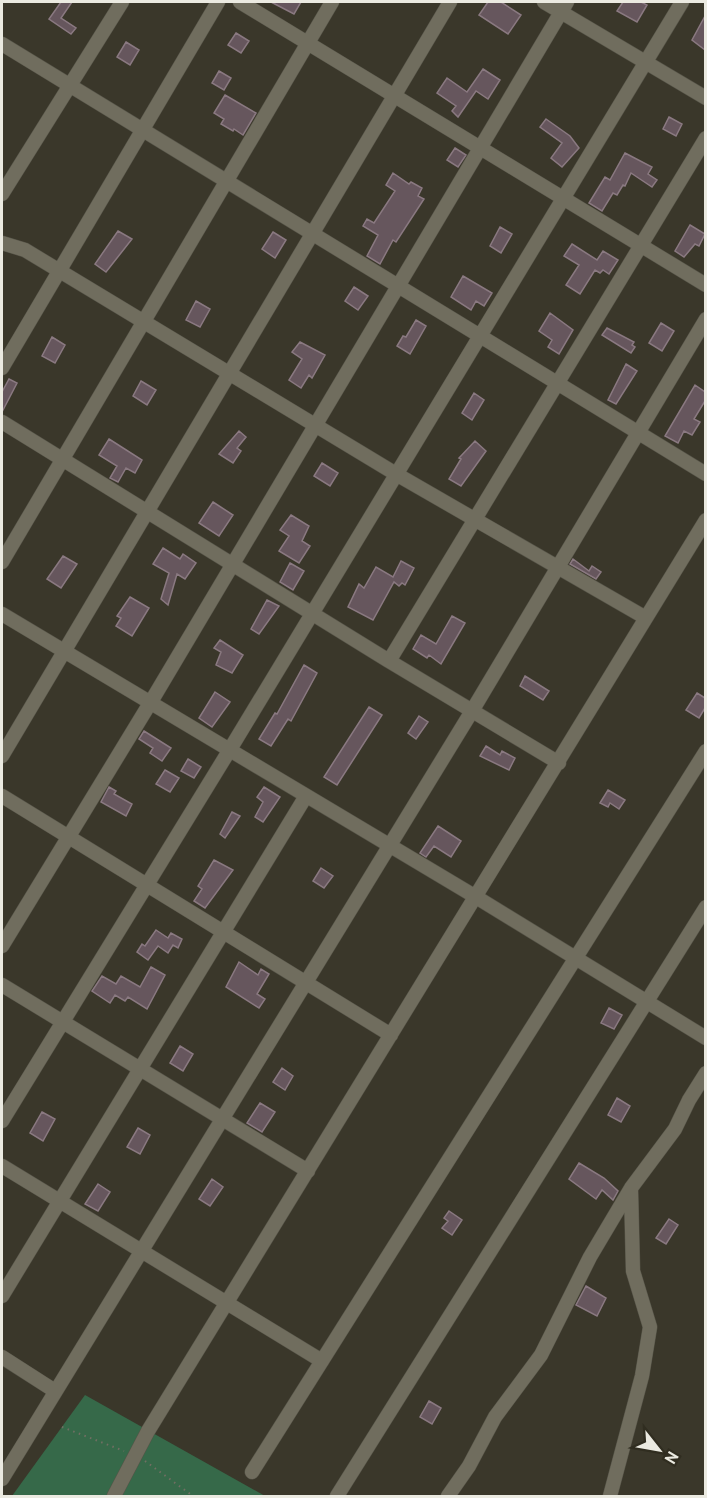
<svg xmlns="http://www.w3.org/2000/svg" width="707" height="1498" font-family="'PT Sans',sans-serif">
<rect width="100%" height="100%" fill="#3a372a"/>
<path fill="#366949" d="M85,1395L265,1496H12Z"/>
<path fill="#66565d" stroke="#8a7981" stroke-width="1.5" d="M61,2H72L61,18L76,28L71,34L49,19Z
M271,2H301L294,14Z
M488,2H501L521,15L508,34L479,15Z
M623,2H641L647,5L637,22L617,11Z
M705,16V50L692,40Z
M236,33L249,41L241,53L228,45Z
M126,42L139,50L130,65L117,57Z
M483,69L500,80L488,99L476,91L458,117L452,111L456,106L437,93L447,78L467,92Z
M219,71L231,78L224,90L212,83Z
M225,95L256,113L243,135L234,129L233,131L221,124L224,119L214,113Z
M669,117L682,124L676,136L663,129Z
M546,119L570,136L579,148L562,167L551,158L562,143L540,127Z
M455,148L466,155L458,167L447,160Z
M625,153L652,167L648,174L657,180L652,187L631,173L625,186L623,185L617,195L613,193L602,211L589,203L605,177L610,180Z
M393,173L409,184L411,182L422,188L418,196L424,199L396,242L393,240L380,264L367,256L378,235L363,226L367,219L374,223L395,191L386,185Z
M690,225L705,234L699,246L695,244L684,257L675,251Z
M500,227L512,234L501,253L490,246Z
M118,231L132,239L106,272L95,264Z
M273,232L286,240L275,258L262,249Z
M572,244L597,260L603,251L618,260L609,274L603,270L600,273L595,270L580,294L566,285L579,265L564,256Z
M463,276L492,293L484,306L476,301L471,310L451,297Z
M354,287L368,296L358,310L345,301Z
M196,301L210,309L200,327L186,320Z
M550,313L573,330L559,354L548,347L552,340L539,331Z
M416,320L426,326L410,354L397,346L403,336L406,337Z
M661,323L674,331L662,351L649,343Z
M607,328L634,342L632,345L635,347L631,353L602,335Z
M52,337L65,345L55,363L42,356Z
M300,342L325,355L312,378L309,375L301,388L289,380L302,359L292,352Z
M626,364L637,371L616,404L608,400Z
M9,379L17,383L2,412V392Z
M141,381L156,390L147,405L133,396Z
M695,385L705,392V401L694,419L700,422L692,435L684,431L678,443L665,436Z
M474,393L484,400L472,420L462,413Z
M239,431L246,437L237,448L241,451L233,463L219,454Z
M109,439L142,460L135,473L126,468L118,482L110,478L117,466L99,455Z
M475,441L486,451L461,486L449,479L461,459L459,458Z
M322,463L338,473L330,486L314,476Z
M213,502L233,515L219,536L199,523Z
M291,515L309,526L302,541L310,546L299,563L279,551L289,536L280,530Z
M163,548L180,559L183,554L196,563L185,579L177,574L168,605L161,599L169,573L153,564Z
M63,556L77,564L61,588L47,579Z
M573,559L589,571L592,566L601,572L596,579L570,564Z
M401,561L414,568L405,585L402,583L399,586L394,582L373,620L348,607L359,584L364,588L376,567L393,577Z
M290,563L304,571L293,590L280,582Z
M130,597L149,608L132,636L116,626L121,618L117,616Z
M267,600L279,606L259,634L251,629Z
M452,616L465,623L441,664L429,655L427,658L413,649L421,635L436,644Z
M220,640L243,655L232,673L216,665L221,652L214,648Z
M304,665L317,673L291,721L288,719L271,746L259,739L275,713L277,714Z
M525,676L549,691L543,700L520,686Z
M215,692L230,702L212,727L199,718Z
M697,693L705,698V708L699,718L686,710Z
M369,707L382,715L337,785L324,777Z
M419,716L428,722L416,739L408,733Z
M144,731L171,748L162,761L150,753L153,748L139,739Z
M486,746L500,755L502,751L515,758L509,770L480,756Z
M188,759L201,767L194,778L181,771Z
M165,770L179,778L170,792L156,784Z
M109,787L116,791L114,794L132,804L126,816L101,802Z
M264,787L280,797L263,822L255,817L263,802L257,797Z
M608,790L625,800L619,809L610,803L608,807L600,803Z
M232,812L240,816L225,838L220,834Z
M438,826L461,841L451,857L434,846L426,857L420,853Z
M214,860L233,870L205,908L194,901L202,889L198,886Z
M321,868L333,876L324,888L313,881Z
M156,930L168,938L171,933L182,939L178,948L173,945L168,953L158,946L148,960L137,952L142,944L145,946Z
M239,962L258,975L261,969L269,974L257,994L265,999L259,1008L226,987Z
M151,967L165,975L147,1009L128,997L125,1001L115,995L110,1003L92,991L102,976L116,984L121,976L140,987Z
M609,1008L622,1015L614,1029L601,1023Z
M180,1046L193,1054L183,1071L170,1063Z
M282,1068L293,1076L285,1090L273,1082Z
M617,1098L630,1106L621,1122L608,1115Z
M260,1103L275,1112L262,1132L247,1123Z
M42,1112L55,1119L43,1141L30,1133Z
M138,1128L150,1135L140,1154L127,1147Z
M579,1163L604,1178L618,1191L613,1200L602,1190L596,1199L569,1179Z
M212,1179L223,1187L210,1206L199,1199Z
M98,1184L110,1192L98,1211L85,1204Z
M449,1211L462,1220L452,1235L442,1228L448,1221L444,1218Z
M669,1219L678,1225L666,1244L656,1238Z
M586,1286L606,1298L597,1316L576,1305Z
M429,1401L441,1408L432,1424L420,1417Z"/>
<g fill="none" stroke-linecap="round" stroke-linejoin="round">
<g stroke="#565448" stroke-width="15">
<path id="minor" d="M240,2L706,285
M544,2L706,98
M2,44L706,474
M2,194L122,2
M2,243L25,250L396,474L646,618
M2,368L218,2
M2,422L389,661
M2,562L332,2
M2,614L476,897L706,1038
M2,756L450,2
M559,763L389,661L706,138
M2,796L391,1035
M2,946L155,695L567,2
M2,985L308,1171
M2,1121L229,751L682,2
M2,1166L322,1361
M2,1296L306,796
M2,1357L55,1391
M252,1472L706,751
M2,1479L472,711L706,319
M114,1496L148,1431L706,520
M337,1496L706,907
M448,1496L469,1466L495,1417L541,1355L590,1257L631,1188L675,1129L689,1100L706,1073
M610,1496L642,1376L650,1327L633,1271L631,1190"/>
</g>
<path stroke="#716f63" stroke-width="2" stroke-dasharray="1.5 4.5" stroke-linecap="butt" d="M62,1427L124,1451
M145,1461L193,1496"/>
<use href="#minor" stroke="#706d5e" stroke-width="14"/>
</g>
<rect width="707" height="1498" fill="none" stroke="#ebeae1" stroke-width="6"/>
<g transform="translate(659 1450) rotate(121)" stroke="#302d20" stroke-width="4.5" paint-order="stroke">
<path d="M0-4.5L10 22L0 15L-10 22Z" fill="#ebeae1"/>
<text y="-9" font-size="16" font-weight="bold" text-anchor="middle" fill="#ebeae1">N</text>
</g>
</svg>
